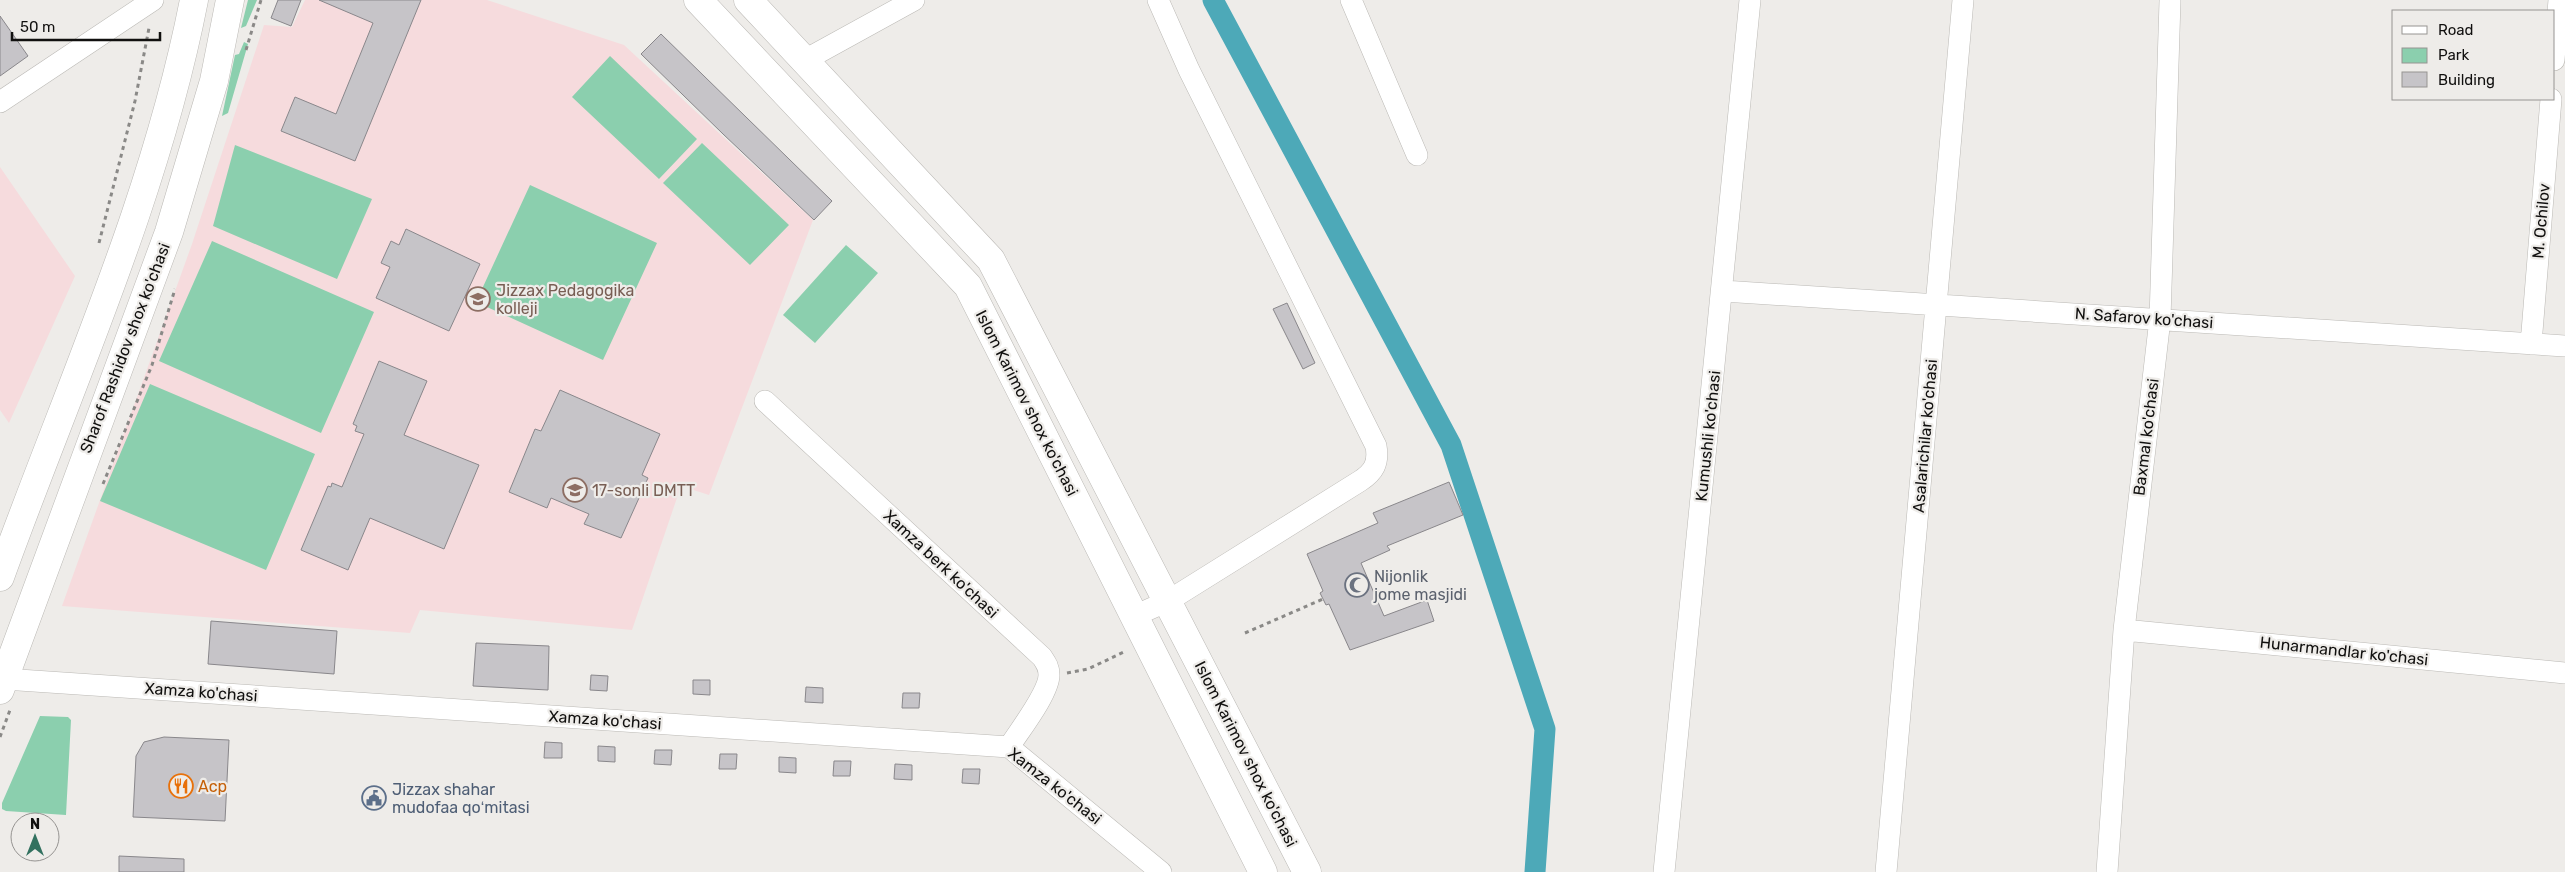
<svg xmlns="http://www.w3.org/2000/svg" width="2565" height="872" font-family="Rubik,sans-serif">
<rect width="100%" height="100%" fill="#eeece9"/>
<path fill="#f6dbdd" d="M305,0H487L624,45L813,220L709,495L681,486L632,630L420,610L410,633L62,606L192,244L264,25L292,27Z
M0,167L75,276L9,423L0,410Z"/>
<path fill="#8bcfae" d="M248,0H257L246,26L241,28Z
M244,42L248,44L228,113L222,116L235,55L239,54Z
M610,56L697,139L659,179L572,97Z
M702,143L789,225L750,265L663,183Z
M235,145L372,199L337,279L213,226Z
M530,185L657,243L603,360L476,302Z
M212,241L374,312L321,433L159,361Z
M846,245L878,273L815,343L783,315Z
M150,384L315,454L266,570L100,501Z
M40,716L68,717L71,720L66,815L6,811L2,809V803Z"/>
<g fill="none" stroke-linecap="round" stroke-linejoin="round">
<path stroke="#4da9b8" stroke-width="21" d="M1213,0L1451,445L1545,729L1535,872"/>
</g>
<path fill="#c6c4c8" stroke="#89878b" d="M278,0H301L291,26L271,18Z
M319,0H421L355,161L281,131L295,97L336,114L373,23Z
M0,16L28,56L0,76Z
M661,34L832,201L814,220L723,134L641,54Z
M406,229L480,264L449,331L376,298L390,267L381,263L391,241L399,245Z
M1287,303L1315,363L1303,369L1273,309Z
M379,361L427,381L404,435L479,465L444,549L370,518L348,570L301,550L328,486L331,487L332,483L342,487L364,434L355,431L357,426L353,424Z
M560,390L660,434L642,475L648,478L621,538L584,524L589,514L551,498L547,508L509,492L535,429L541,431Z
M1449,482L1463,515L1387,546L1390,550L1361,563L1384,616L1427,600L1434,621L1350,650L1329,604L1326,605L1320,593L1323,591L1307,554L1378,523L1373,513Z
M211,621L337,631L334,674L208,664Z
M476,643L549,646L548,690L473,686Z
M591,675L608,676L607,691L590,690Z
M693,680H710V695L693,694Z
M806,687L823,688V703L805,702Z
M903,693H920L919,708H902Z
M164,737L229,740L225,821L133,817L136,756L144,742Z
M545,742L562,743V758H544Z
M598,746L615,747V762L598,761Z
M655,750H672L671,765L654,764Z
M720,754H737L736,769H719Z
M779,757L796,758V773L779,772Z
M834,761H851L850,776H833Z
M895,764L912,765V780L894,779Z
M963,769H980L979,784L962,783Z
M119,856L184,859V872H119Z"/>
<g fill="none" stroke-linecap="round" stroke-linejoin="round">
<g stroke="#bbb9b5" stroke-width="22">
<path id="minor" d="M1351,0L1417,155
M805,60L914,0
M2554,60L2559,0
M0,102L153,0
M1723,291L2565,346
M2531,344L2551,99
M765,401L1042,657C1046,663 1049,667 1049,675C1049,693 1019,731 1009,747
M1134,616L1168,601L1360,481C1374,472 1379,463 1376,446L1189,70L1158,0
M2124,630L2565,673
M4,679L1009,747L1161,872
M1664,872L1750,0
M1886,872L1963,0
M2107,872L2124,630L2160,319L2170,1"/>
</g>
<g stroke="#bbb9b5" stroke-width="29">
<path id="major" d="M698,0L968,286L1263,872
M748,0L991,260L1307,872
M0,577C69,386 155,200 194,0
M0,690L169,232L214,81L230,0"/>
</g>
<path stroke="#8a8987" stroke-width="3" stroke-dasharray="4 4" stroke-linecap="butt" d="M246,50L261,0
M99,243L135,101L149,28
M103,484L152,365L175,289
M1245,633L1323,599
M1067,673L1088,669L1126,651
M0,737L10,710"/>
<use href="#minor" stroke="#fff" stroke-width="21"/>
<use href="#major" stroke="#fff" stroke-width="28"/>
</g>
<defs>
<g id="university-ring" transform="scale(1.25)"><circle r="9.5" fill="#eeece9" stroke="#8d6e63" stroke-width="1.5"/><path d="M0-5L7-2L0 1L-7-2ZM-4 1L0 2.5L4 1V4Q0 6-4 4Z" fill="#8d6e63"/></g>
<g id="school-ring" transform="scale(1.25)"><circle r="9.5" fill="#eeece9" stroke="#8d6e63" stroke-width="1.5"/><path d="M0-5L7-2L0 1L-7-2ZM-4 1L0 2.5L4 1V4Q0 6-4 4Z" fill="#8d6e63"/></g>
<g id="mosque-ring" transform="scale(1.25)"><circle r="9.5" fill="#eeece9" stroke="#6b7280" stroke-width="1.5"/><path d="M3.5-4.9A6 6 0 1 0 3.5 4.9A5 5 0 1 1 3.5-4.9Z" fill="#6b7280"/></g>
<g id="restaurant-ring" transform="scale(1.25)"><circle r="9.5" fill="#eeece9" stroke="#e8710a" stroke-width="1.5"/><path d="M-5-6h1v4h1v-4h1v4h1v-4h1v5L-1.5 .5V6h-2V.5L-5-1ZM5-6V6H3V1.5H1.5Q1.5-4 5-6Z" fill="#e8710a"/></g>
<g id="civic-ring" transform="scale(1.25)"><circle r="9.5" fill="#eeece9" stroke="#5c6f8a" stroke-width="1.5"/><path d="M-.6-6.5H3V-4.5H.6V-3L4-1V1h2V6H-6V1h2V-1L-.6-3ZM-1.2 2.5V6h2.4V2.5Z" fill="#5c6f8a"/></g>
</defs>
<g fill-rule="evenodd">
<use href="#university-ring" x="478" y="299"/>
<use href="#school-ring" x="575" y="490"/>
<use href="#mosque-ring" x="1357" y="585"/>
<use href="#restaurant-ring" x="181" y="786"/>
<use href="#civic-ring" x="374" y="798"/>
</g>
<g text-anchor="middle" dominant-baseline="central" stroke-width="4.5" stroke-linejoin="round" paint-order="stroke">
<g font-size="16" fill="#11100f" stroke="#eeece9">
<text transform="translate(2541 221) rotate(-85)">M. Ochilov</text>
<text transform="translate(2144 318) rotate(4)">N. Safarov ko'chasi</text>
<text transform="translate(125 348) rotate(-69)">Sharof Rashidov shox ko'chasi</text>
<text transform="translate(1027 403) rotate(63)">Islom Karimov shox ko'chasi</text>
<text transform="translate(1708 436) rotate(-84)">Kumushli ko'chasi</text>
<text transform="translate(1925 436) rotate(-85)">Asalarichilar ko'chasi</text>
<text transform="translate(2146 437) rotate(-83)">Baxmal ko'chasi</text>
<text transform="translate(941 564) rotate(43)">Xamza berk ko'chasi</text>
<text transform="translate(2344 651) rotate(6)">Hunarmandlar ko'chasi</text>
<text transform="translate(201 692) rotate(4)">Xamza ko'chasi</text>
<text transform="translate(605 720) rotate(4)">Xamza ko'chasi</text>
<text transform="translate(1246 754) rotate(63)">Islom Karimov shox ko'chasi</text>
<text transform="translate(1055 786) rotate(38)">Xamza ko'chasi</text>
</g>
<g font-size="16" fill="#785e54" stroke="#eeece9" text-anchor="start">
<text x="496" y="290">Jizzax Pedagogika<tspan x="496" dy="18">kolleji</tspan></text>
<text x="592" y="490">17-sonli DMTT</text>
</g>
<g font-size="16" fill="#5b616d" stroke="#eeece9" text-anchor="start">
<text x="1374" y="576">Nijonlik<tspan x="1374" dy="18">jome masjidi</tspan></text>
</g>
<g font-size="16" fill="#c56008" stroke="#eeece9" text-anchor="start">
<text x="198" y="786">Аср</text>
</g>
<g font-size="16" fill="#4e5e75" stroke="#eeece9" text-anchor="start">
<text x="392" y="789">Jizzax shahar<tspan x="392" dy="18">mudofaa qoʻmitasi</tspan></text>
</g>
</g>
<rect x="2392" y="10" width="162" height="90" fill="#eeece9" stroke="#969492"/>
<rect x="2402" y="26" width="25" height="8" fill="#ffffff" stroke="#969492"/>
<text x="2438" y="35" font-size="15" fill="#11100f">Road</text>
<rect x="2402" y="48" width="25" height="15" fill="#8bcfae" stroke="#969492"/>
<text x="2438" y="60" font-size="15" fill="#11100f">Park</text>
<rect x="2402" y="72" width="25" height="15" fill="#c6c4c8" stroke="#969492"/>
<text x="2438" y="85" font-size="15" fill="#11100f">Building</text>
<g transform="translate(35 837)"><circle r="24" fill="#eeece9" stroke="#969492"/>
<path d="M0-4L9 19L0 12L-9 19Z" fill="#32715f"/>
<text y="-8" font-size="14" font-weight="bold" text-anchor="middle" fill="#11100f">N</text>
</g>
<path d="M12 32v8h148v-8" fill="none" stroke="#11100f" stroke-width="2.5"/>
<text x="20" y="32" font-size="15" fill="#11100f" stroke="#eeece9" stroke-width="4" paint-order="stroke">50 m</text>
</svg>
